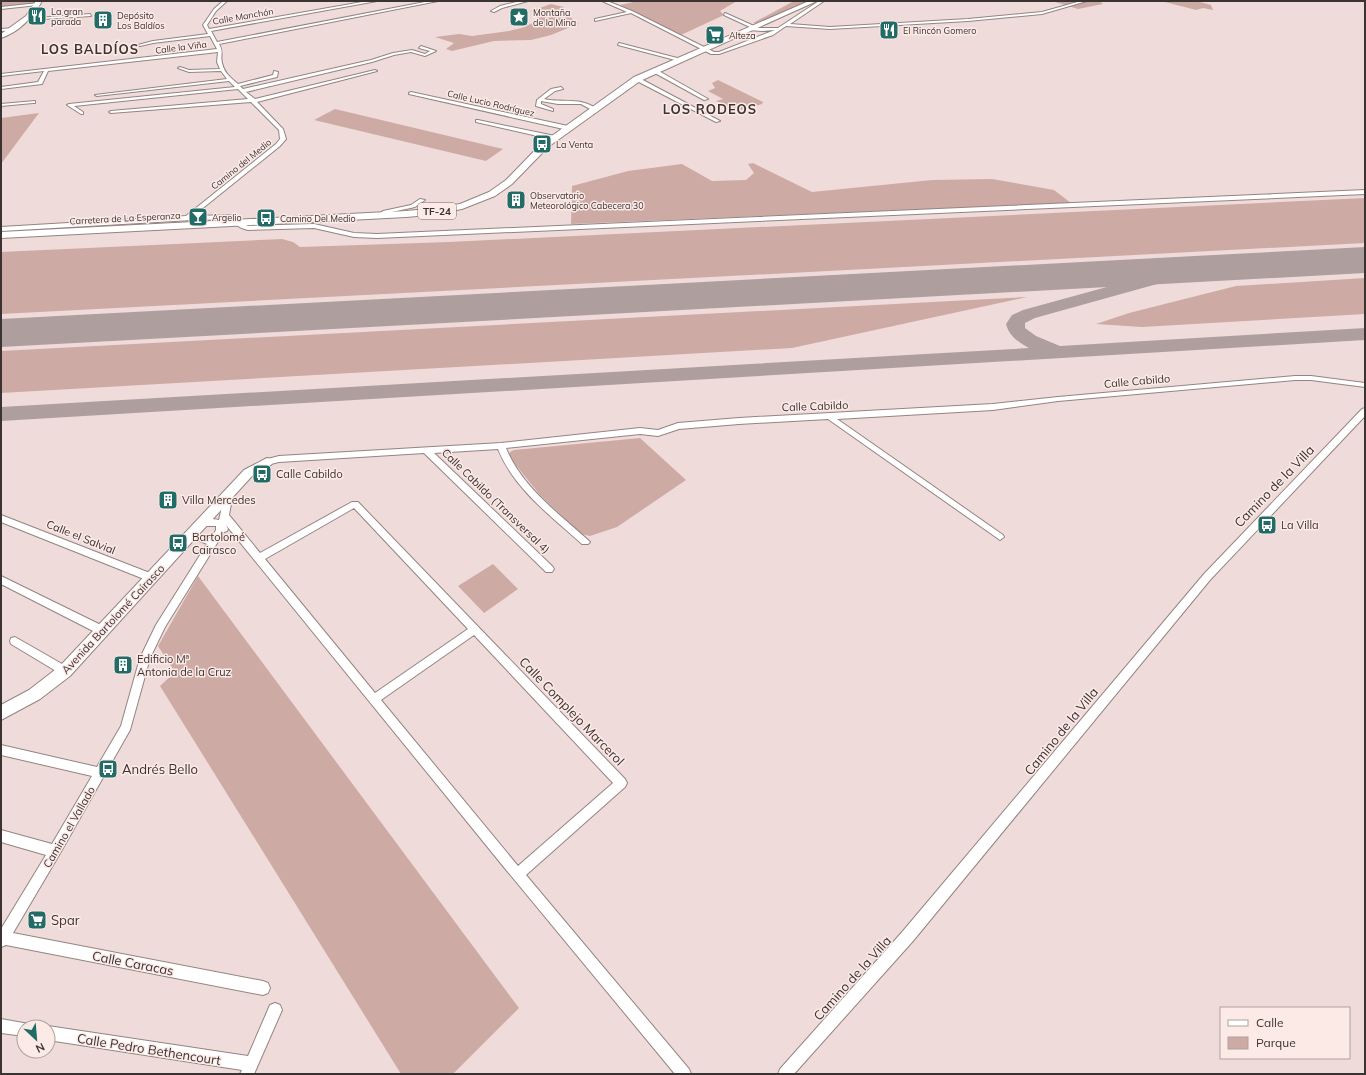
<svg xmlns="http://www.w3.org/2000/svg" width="1366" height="1075" font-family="Mulish,sans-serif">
<rect width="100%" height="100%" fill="#efdcda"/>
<path fill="#ceaaa4" d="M1,1H35L34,3L1,7Z
M638,1H737L720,11L724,15L681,35L620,5Z
M794,1H817L766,25L753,23Z
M1052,1H1099L1103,4L1078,9Z
M1161,1H1196L1211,5L1213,10L1203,8L1196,10Z
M551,4L564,7L568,15L578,24L551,35L531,40L494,41L452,51L446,49L454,43L435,37L459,34L472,36L509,31L525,27L536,21L538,15L531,11Z
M718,80L763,102L762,104L737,111L716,101L723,99L708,91L715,88L712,83Z
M335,109L503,149L486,161L314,120Z
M39,113L1,164V118Z
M753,163L812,192L932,180L992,179L1054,190L1071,203L571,224L572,186L628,171L682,164L712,181L746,180L754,173L748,164Z
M1365,198V243L1,314V252L282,239L293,242L300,247L449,242Z
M1365,278V314L1142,327L1096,324L1129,313L1236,286Z
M1027,297L792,348L1,393V351Z
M640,438L686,480L617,527L590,536L581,534L540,495L510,458V452L514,450Z
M493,564L518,589L484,613L458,586Z
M198,576L519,1008L453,1074H401L160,686L175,672L158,646Z"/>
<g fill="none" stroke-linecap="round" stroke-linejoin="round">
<path fill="#ae9f9e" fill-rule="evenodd" d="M1187,265L1193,266L1196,270L1193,274L1035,318L1025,323V328L1036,336L1060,346L1365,328V340L1,421V407L1029,348C1018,342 1009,336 1006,324L1012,315L1023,310Z"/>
<path fill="#ae9f9e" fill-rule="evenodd" d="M1365,247V273L1,347V319Z"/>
<g stroke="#948481" stroke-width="2">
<path id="street" d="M223,1H227L216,11L207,25L209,29L368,1H377L211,31L217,42L430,1H438L219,44C224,52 220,55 222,63C224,73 231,78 238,84L273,75L274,71L278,72L277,77L240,86L243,89L371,60L393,53L412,50L425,54L430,51L419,48L421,46L436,51L425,56L411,52L394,55L372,62L246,92L255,99L375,70L377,71L257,102L283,129L286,139L280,146L193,216L234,215L240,217L241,223L248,226L314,224L354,233L377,234L1365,190V194L377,238L354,237L314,228L248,230C238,227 238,227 234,219L192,220L1,231V227L186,216L276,144L280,139L279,130L251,102L111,113L109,112L111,111L248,99L238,89L74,106L83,112V114H81L67,105L69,104L235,87L229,81L97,96L95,95L227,79L221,71L189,72L178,68L180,67L189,70L220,69L217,62L218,52L48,71L42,84L1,89V87L38,82L44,71L1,76V74L217,49L210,36L153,43L140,46L138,45L153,41L208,34L203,25L214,9Z
M521,1H528L502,8L494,12L491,11L500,6Z
M602,1H607L632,11L714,52H719L775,30L762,31L748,30V28H752L724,15L725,13L754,26L753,28H778L819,1H824L790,24L830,27L968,19L1042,12L1081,1H1087L1042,14L968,21L830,29L786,26L773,35L719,54H711L631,13L595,21V19L627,12Z
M39,3L38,5L1,9V7Z
M90,14L91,16L27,20L25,19Z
M15,28L16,30L1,31V29Z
M619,43L681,59V60L679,61L618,45Z
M653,70H657L708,99L704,100L653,72Z
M635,78H639L720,121L716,122L635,80Z
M561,87L563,89L555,91L544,99C561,103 583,97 596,109L592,110L581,104H558L541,101V104L553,109V111L536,106L537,100L551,89Z
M411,92L568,126L571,128L568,130L409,94V93Z
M35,101V103H33L1,106V104Z
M478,120L555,136L558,138L555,140L476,122V120Z
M420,199L425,200L415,207L387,213L382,217L379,215L383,211L411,205Z
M1295,376H1311L1365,383V387L1311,380H1295L1058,401L993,410L837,419L1003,535L1004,537L1000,540L828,419L739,424L679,429L658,436L640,434L506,448C521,486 558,513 588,540L590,542L588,544H582C551,516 514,489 498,449L434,453L552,566L554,569L552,572H546L424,453L279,462L267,465L263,462L264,460L279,456L501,443L640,428L658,430L678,423L739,418L993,404L1058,397Z
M1365,408V416L1210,580L913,941L794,1074H778L780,1069L903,931L1204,574L1362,409Z
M229,490L233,493L229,515L260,553L352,502H358L625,779L627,783L625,787L526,875L689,1069L691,1074H675L503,866L226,525L228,529L227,531L224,532L165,627L150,658L130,730L59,855L13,933L263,981L268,983L270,988L268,993L263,995L6,945L1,947V929L46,855L1,842V830L52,844L92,776L1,755V745L97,767L121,726L140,658L156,625L207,544L188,536L187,534L191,531L206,538H211L216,530V526H202L198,523C202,517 212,519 219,520L225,493ZM354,508L468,629L375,693L265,559ZM474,635L613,783L518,866L381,700Z
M1,515L155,575L157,578L155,581H149L1,522Z
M1,576L107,628L108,631L107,634L103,635L99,634L1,584Z
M15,637L69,668L70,671L69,674L65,675L61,674L11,644L10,641L11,638Z
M275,1003L280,1005L282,1010L254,1074H240L242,1070L48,1040V1027H46L48,1026L248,1056L270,1005Z
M1,1019L29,1024L30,1027H24V1036L1,1033Z"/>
</g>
<g stroke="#948481" stroke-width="2">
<path id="secondary" d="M36,1H42C33,17 19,32 1,38V34L26,16Z
M267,458L271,459L273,462L271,465L252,476L70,676L40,699L1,720V705L29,690L60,666L244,470Z"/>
</g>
<g stroke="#948481" stroke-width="2">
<path id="primary" d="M809,1H817L640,81L548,147L512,184L495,196L462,209L429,215L406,217L1,238V232L406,211L429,209L460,204L489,192L506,180L542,143L634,77Z"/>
</g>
<use href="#street" fill="#fff" fill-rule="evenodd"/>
<use href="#secondary" fill="#fff" fill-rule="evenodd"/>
<use href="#primary" fill="#fff" fill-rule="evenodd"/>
</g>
<defs>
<g id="restaurant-square" transform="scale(1)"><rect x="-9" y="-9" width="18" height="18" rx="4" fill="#226c68" stroke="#fceae7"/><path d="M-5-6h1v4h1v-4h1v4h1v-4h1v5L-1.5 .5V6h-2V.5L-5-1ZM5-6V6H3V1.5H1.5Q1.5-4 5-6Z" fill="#fff"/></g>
<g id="sight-square" transform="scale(1)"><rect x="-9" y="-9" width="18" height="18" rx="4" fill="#226c68" stroke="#fceae7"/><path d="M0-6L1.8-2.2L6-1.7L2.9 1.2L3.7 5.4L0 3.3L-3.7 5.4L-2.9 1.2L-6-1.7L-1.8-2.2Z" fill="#fff"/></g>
<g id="building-square" transform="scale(1)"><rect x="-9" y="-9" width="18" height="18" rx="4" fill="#226c68" stroke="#fceae7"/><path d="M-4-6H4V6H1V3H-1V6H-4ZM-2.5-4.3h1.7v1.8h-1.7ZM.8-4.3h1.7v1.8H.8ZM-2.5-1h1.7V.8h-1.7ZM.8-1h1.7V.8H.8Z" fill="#fff"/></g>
<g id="supermarket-square" transform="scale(1)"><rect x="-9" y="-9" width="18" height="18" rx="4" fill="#226c68" stroke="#fceae7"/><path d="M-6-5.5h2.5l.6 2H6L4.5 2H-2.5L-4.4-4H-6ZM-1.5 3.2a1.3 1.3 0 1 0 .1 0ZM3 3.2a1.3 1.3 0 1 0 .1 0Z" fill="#fff"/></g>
<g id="bus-square" transform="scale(1)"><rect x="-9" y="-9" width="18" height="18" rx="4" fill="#226c68" stroke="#fceae7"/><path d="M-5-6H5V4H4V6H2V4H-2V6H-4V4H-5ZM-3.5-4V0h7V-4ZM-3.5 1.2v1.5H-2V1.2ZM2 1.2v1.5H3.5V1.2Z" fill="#fff"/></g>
<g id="bar-square" transform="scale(1)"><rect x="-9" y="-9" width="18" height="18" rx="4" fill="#226c68" stroke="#fceae7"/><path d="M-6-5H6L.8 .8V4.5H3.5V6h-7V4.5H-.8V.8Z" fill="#fff"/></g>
</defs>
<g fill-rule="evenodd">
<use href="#restaurant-square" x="37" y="16"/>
<use href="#sight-square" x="519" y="17"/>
<use href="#building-square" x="103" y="20"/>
<use href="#restaurant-square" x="889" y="30"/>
<use href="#supermarket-square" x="715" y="35"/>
<use href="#bus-square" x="542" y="144"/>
<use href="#building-square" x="516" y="200"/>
<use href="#bar-square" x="198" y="217"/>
<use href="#bus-square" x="266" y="218"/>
<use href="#bus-square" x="262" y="474"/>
<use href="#building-square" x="168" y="500"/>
<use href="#bus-square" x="1267" y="525"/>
<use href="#bus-square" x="178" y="543"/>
<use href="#building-square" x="123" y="665"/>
<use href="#bus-square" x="108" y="769"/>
<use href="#supermarket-square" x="37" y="920"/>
</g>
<g text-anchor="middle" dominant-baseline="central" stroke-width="3" stroke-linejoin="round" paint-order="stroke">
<g font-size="9" fill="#3a3332" stroke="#fceae7" text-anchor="start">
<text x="51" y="11">La gran<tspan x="51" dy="10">parada</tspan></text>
<text x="533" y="12">Montaña<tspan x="533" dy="10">de la Mina</tspan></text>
<text x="117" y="15">Depósito<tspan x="117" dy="10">Los Baldíos</tspan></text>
<text x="903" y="30">El Rincón Gomero</text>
<text x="729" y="35">Alteza</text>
<text x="556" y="144">La Venta</text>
<text x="530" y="195">Observatorio<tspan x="530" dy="10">Meteorológico Cabecera 30</tspan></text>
<text x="212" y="217">Argelio</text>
<text x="280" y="218">Camino Del Medio</text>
</g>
<g font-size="9" fill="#3a3332" stroke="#fceae7">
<text transform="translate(243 16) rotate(-10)">Calle Manchón</text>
<text transform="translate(181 47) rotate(-7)">Calle la Viña</text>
<text transform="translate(491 103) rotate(13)">Calle Lucio Rodríguez</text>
<text transform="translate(241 164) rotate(-39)">Camino del Medio</text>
<text transform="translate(125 218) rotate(-3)">Carretera de La Esperanza</text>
</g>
<rect fill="#fceae7" stroke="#746a68" stroke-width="1" x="418" y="203" width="38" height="16" rx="3"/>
<g font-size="10" font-weight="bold" fill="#3a3332">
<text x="437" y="211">TF-24</text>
</g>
<g font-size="11" fill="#3a3332" stroke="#fceae7">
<text transform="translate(1137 381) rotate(-5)">Calle Cabildo</text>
<text transform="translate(815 406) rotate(-2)">Calle Cabildo</text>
<text transform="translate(496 501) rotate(44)">Calle Cabildo (Transversal 4)</text>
<text transform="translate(81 537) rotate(22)">Calle el Salvial</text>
<text transform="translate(113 619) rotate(-47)">Avenida Bartolomé Cairasco</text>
<text transform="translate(69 827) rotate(-60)">Camino el Vallado</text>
</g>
<g font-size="11" fill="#3a3332" stroke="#fceae7" text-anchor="start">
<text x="276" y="474">Calle Cabildo</text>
<text x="182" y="500">Villa Mercedes</text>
<text x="1281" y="525">La Villa</text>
<text x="192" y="537">Bartolomé<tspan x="192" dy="13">Cairasco</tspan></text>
<text x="137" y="659">Edificio Mª<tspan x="137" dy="13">Antonia de la Cruz</tspan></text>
</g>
<g font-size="13" font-weight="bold" letter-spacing="1" fill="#3a3332" stroke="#fceae7">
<text x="90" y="49">LOS BALDÍOS</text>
<text x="710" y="109">LOS RODEOS</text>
</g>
<g font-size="13" fill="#3a3332" stroke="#fceae7">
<text transform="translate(1274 486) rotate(-46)">Camino de la Villa</text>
<text transform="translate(572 711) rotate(46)">Calle Complejo Marcerol</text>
<text transform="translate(1061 731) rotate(-51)">Camino de la Villa</text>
<text transform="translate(133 963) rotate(11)">Calle Caracas</text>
<text transform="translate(852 978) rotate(-48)">Camino de la Villa</text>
<text transform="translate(149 1049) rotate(9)">Calle Pedro Bethencourt</text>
</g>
<g font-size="13" fill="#3a3332" stroke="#fceae7" text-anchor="start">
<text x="122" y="769">Andrés Bello</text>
<text x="51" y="920">Spar</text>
</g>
</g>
<rect width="1366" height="1075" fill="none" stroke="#3a3332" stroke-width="4"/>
<rect x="1220" y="1007" width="130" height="52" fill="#fceae7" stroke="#aea19f"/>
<rect x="1228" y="1020" width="20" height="6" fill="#ffffff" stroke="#aea19f"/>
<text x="1256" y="1027" font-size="12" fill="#3a3332">Calle</text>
<rect x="1228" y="1037" width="20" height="12" fill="#ceaaa4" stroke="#aea19f"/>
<text x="1256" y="1047" font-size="12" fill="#3a3332">Parque</text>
<g transform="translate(36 1039) rotate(154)"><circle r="19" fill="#fceae7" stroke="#aea19f"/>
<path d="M0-3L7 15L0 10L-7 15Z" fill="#226c68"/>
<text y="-6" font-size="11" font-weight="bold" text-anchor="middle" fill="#3a3332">N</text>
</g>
</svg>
